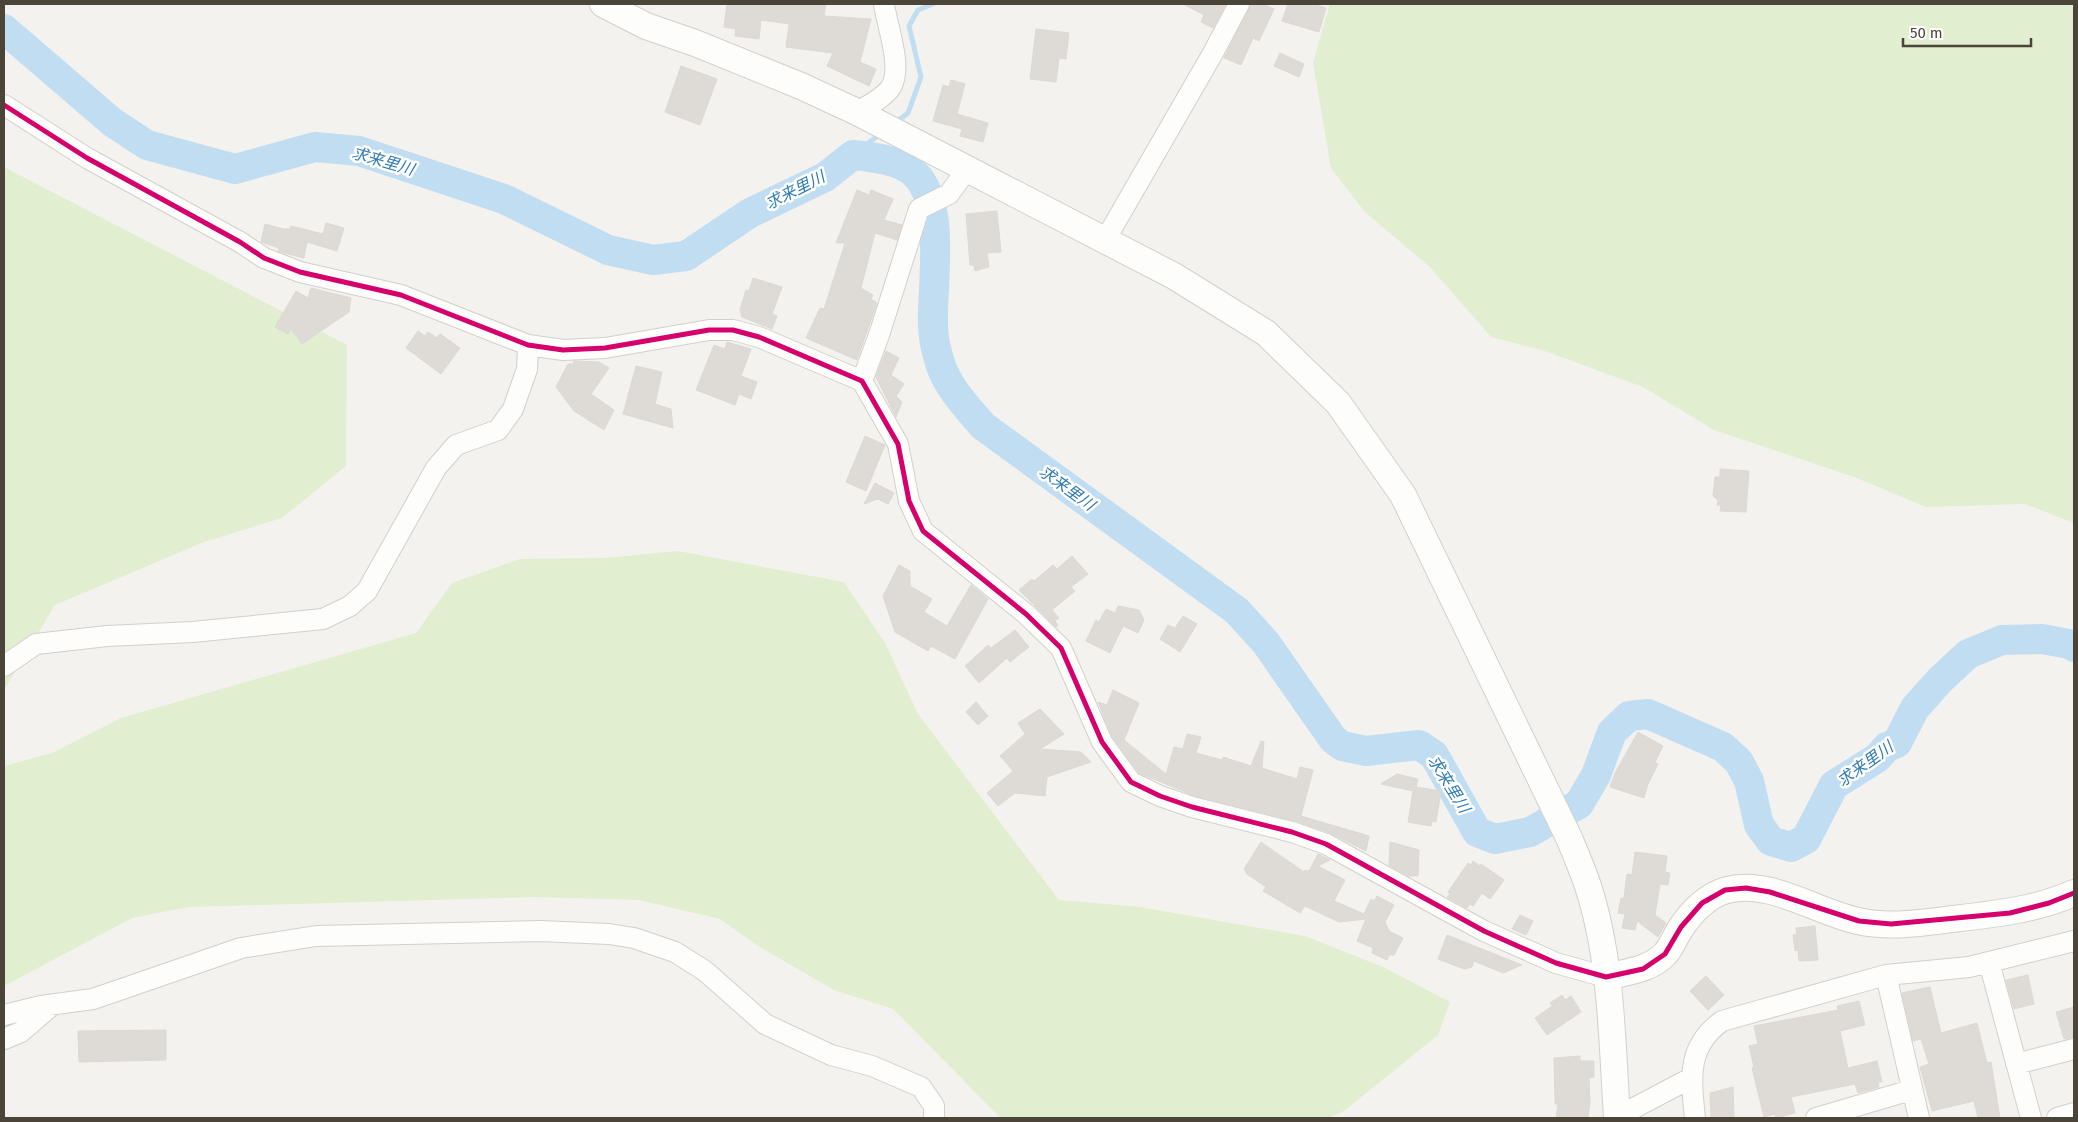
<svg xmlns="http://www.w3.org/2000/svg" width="2078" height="1122" font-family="'Fira Sans','Noto Sans JP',sans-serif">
<rect width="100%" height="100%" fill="#f4f2ee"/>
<path fill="#e1eecf" d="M1330,4H2074V523L2025,504L1926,507L1854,477L1714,430L1643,387L1542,350L1491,337L1430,267L1365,212L1331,168L1313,63Z
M4,167L347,345L346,466L282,518L204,542L55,605L4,690Z
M678,551L844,582L885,643L918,714L1059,900L1140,907L1305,936L1383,967L1450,1002L1438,1035L1344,1111L1328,1118H1001L893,1009L834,990L758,946L720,919L639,900L536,897L189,907L132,918L4,986V766L52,753L121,718L416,633L452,583L520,559L605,558Z"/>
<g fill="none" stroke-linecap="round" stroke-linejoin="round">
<path stroke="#c0ddf1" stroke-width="5" d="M895,123L908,113L921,77L909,26L918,10L933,4
M853,155L880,134"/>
<path stroke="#c0ddf1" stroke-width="30" d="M4,29L112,122L147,145L235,169L315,147L359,151L504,199L608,250L653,260L686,256L750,213L825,177L853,155C872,157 901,160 915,174C946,204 932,282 933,322C933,333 935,346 938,356C944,384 966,406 983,426L1237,611L1266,643L1333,739L1342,746L1366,751L1419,745L1434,755L1477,832L1495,839L1530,832L1579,804L1596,775L1612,732L1629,716L1648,714L1723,747L1739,762L1749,781L1759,825L1771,841L1791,847L1806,839L1834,785L1877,758L1887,747L1897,743L1915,708L1940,680L1968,654L2002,640L2042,639L2069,644L2074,647"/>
</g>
<path fill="#dedbd6" stroke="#dcd9d4" d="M727,4H826L824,16L871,19L860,62L876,69L869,86L827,66L833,53L786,47L789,24L761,20L759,39L735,36L736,29L724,27Z
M1183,4H1226L1213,28L1201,22L1204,15Z
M1251,4H1263L1274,9L1259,41L1253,38L1241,65L1224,58Z
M1288,4H1312L1326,8L1319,32L1282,21Z
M1036,29L1069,33L1066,59L1059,58L1056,82L1030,79Z
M1280,53L1304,64L1299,77L1274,66Z
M681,66L717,79L700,125L665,112Z
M951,80L965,84L957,114L988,123L983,142L960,136L962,129L933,121L943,85L949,87Z
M857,190L869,195L871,190L893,199L884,220L902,225L897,240L875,233L861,288L873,295L871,299L877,303L857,360L806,338L820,308L824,309L845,243H836Z
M997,211L1001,252L987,253L989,267L975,271L974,265H970L966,214Z
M326,223L344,228L337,251L307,242L304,258L284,253L278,251L279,248L261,242L265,224L284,229H290L291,226L323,234Z
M753,278L782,287L772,314L777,316L772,329L742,317L740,310L746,290L749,291Z
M311,288L351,298L349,312L302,344L291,329L288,334L275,327L296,291L308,298Z
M418,331L425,336L428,332L437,338L440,334L460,348L441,374L406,348Z
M727,342L751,349L741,376L757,382L751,399L739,394L735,405L696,390L714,345L725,349Z
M886,351L899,358L891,375L904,384L896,396L902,402L896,417L876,377Z
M574,361L599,362L609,368L591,394L614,410L604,430L574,411L556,387L568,364H573Z
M636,366L662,372L655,404L671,409L673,428L623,414Z
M865,436L885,445L866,491L846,482Z
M1720,469L1749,471L1746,512L1720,511L1721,505H1717L1718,500L1713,496L1715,477H1720Z
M875,483L894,493L888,504L878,499L864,504Z
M1072,556L1088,574L1071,587L1075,591L1052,610L1059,618L1055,621L1058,625L1056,627L1019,590L1032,579L1034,581L1053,565L1057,569Z
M899,565L910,571V586L932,599L924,612L947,626L971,585L988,599L955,659L931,646L928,651L895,632L883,596Z
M1118,606L1139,610L1144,620L1138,633L1123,626L1110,653L1086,641L1096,620L1099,622L1106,609L1115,613Z
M1183,616L1197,624L1180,652L1160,639L1168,625L1175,628Z
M1015,630L1029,647L1010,662L1007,658L979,683L965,666L988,645L991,648Z
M1113,690L1139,703L1124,740L1166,774L1174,747L1183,749L1187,734L1201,737L1196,753L1222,760L1223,757L1251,766L1261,741L1264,742L1262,768L1297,779L1300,767L1313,770L1301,816L1369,836L1366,851L1330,833L1296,821L1195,796L1139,773L1112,736L1098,702L1107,705Z
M976,702L988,716L978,725L966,712Z
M1040,709L1064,734L1040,749L1081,752L1091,762L1047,777L1045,796L1015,793L998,806L987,793L1013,771L1000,756L1025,734L1018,723Z
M1638,732L1663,746L1655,762L1658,764L1648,784L1644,798L1610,787L1615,773Z
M1397,774L1418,779L1416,787L1441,791L1436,822L1432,821L1431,826L1408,822L1413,791L1381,784Z
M1261,842L1304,872L1305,870L1309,871L1318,854L1330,860L1318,866L1345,880L1334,901L1364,914L1371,899L1374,901L1377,896L1394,905L1385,922L1389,931L1403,938L1394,955H1389L1387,960L1372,953L1373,948L1357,941L1366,919L1339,922L1305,906L1300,913L1263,891L1266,887L1247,874L1244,869Z
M1390,842L1419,850L1418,876H1408L1389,865Z
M1635,852L1667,856L1665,872L1670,873L1668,885L1660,884L1655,915L1666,923L1658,937L1637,921L1635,930L1622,928L1625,914L1618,913L1621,898H1624L1627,874L1632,875Z
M1473,861L1480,866L1481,864L1504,880L1490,899L1482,893L1473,906L1470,904L1467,908L1447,897L1450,894L1448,892L1468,863L1471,865Z
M1520,915L1533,921L1526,935L1512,929Z
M1815,926L1818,960L1799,961L1798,950L1795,951L1793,935H1797L1796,928Z
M1447,935L1522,965L1503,973L1474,961L1472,967L1464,969L1438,959Z
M2028,975L2034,1004L2014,1009L2006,980Z
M1706,976L1724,995L1708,1010L1690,991Z
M1930,987L1941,1033L1977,1023L1987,1063L1991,1062L2000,1118H1978L1974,1101L1932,1111L1920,1067L1929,1064L1921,1039L1913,1041L1902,993Z
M1562,995L1565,1000L1571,996L1581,1012L1547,1035L1535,1018L1552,1006L1550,1003Z
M1859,1001L1865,1025L1840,1031L1848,1068L1877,1061L1882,1082H1878L1879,1087L1858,1093L1855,1084L1791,1097L1795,1113L1776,1118L1775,1114L1764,1117L1752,1068L1754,1067L1749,1046L1758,1044L1754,1026L1838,1010L1837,1006Z
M2074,1007V1037L2064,1039L2056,1012Z
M166,1030V1060L79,1062L78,1031Z
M1580,1056V1061H1594V1077L1589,1078L1590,1103L1588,1118H1556L1558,1104H1555L1554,1058Z
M1733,1087L1734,1118H1711L1710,1093Z"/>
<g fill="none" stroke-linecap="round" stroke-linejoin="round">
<g stroke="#d2d0cb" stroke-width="22">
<path id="minor" d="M4,105L87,158L240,242L264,258L300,272L401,295L528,345L563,350L605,348L709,330H733L759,337L862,381L898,444L909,501L923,531L1026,614L1061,648L1102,742L1131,782L1160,796L1192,807L1292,832L1326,844L1484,931L1556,963L1606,977
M857,112C867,106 884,98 891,87C903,67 887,26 884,4
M1104,242L1213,53L1239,4
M862,381L879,335L919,209L949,194L968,168
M4,666L36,644L107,636L193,632L323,619L350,606L367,591L436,468L456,445L498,430L513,409L527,369L528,345
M1989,962L2031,1118
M1886,975L1919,1118
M4,1015L41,1006L93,999L241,948L316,936L540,931L609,934L634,938L675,952L705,971L765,1024L831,1055L872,1066L921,1087L934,1106V1118
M4,1039L21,1032L51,1006
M2016,1064L2074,1049
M1617,1117L1691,1078
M1695,1118C1691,1079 1686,1047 1722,1021L1886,975L1969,967L2074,941
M1816,1118L1911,1090
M2057,1118L2074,1113"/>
</g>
<g stroke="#d2d0cb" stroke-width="28">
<path id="tertiary" d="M603,4L646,26L695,43L801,86L857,112L1174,276L1266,333L1338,403L1403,495L1570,840C1576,855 1583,871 1588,886C1612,960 1612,1042 1617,1118
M1606,977C1626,972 1650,970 1665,954C1672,947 1675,936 1681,928C1691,912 1708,895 1727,890C1771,879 1816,912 1858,921C1889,928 1922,923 1953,919C1995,914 2035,910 2074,893"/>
</g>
<use href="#minor" stroke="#fdfdfc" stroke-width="20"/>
<use href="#tertiary" stroke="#fdfdfc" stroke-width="26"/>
<g stroke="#fff" stroke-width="8">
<path id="cycleway" d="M4,105L87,158L240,242L264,258L300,272L401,295L528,345L563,350L605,348L709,330H733L759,337L862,381L898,444L909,501L923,531L1026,614L1061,648L1102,742L1131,782L1160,796L1192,807L1292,832L1326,844L1484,931L1556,963L1606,977L1643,969L1665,954L1681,927L1702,903L1725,890L1746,888L1770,892L1859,921L1891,924L2010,913L2049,903L2074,893"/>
</g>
<use href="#cycleway" stroke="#d6006c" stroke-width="5"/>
</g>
<g text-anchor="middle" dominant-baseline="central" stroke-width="5" stroke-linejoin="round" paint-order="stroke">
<g font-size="16" font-style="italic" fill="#2e7ab2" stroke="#fff">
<text transform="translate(383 161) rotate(16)">求来里川</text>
<text transform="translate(795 190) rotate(-27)">求来里川</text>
<text transform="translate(1067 488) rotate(36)">求来里川</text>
<text transform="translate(1865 764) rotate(-36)">求来里川</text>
<text transform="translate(1449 784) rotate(58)">求来里川</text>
</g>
</g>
<rect width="2078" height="1122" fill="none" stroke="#4b4439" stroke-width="10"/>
<path d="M1903 38v8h128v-8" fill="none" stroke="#4b4439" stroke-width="2.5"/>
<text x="1910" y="38" font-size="15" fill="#4b4439" stroke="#ffffff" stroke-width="4" paint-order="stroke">50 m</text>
</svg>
